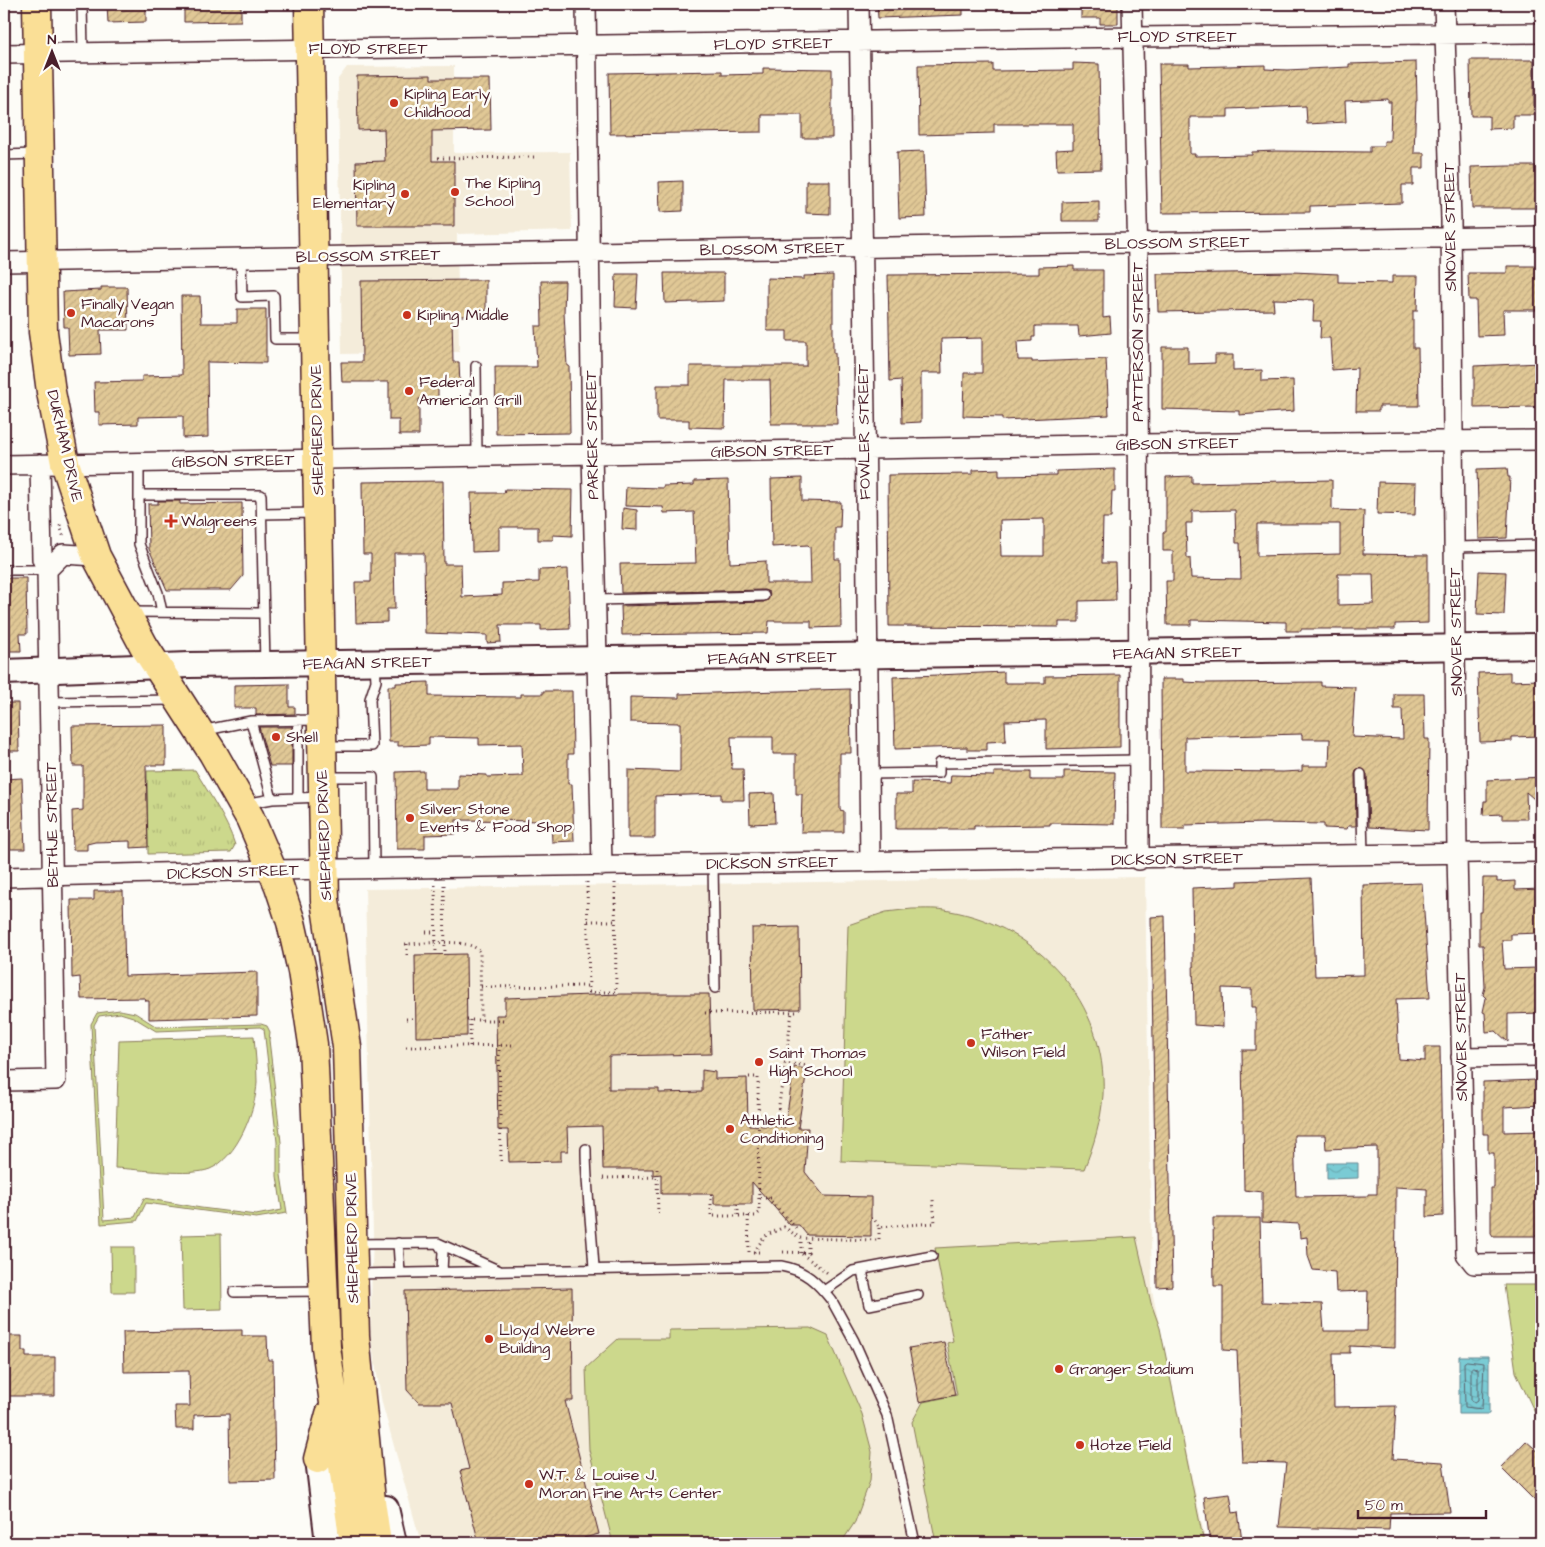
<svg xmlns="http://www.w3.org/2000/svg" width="1545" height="1547" font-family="'Architects Daughter',sans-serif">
<defs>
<pattern id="grass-tufts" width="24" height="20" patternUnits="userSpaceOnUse" patternTransform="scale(1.25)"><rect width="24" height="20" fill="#ccd88c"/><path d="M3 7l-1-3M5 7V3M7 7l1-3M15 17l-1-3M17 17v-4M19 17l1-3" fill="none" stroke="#b1b979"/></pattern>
<pattern id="water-waves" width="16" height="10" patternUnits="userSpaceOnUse" patternTransform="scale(1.25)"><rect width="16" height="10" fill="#7acbd4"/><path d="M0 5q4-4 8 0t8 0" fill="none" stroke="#6baeb6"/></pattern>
<pattern id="building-hatch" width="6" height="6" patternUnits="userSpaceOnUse" patternTransform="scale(1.25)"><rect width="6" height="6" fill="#e0c896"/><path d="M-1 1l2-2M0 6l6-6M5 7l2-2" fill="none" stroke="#c2ab81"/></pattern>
</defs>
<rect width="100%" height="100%" fill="#fdfcf7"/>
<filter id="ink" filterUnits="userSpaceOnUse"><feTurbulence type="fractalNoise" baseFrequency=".02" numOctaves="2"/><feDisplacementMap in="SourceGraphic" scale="10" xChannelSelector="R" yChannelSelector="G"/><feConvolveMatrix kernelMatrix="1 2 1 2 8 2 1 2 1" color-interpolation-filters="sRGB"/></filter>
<g filter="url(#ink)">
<path fill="#f4ecda" d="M454,66V153L570,152L572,231L457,234L459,352L342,354L338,79L347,67Z
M1145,877L1152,1291L1206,1543H421L382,1403L370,1334L373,1236L365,889Z"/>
<path fill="url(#grass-tufts)" stroke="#8b7c5c" d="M195,770C209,794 227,819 235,845L231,852L148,854L147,771Z"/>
<path fill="#ccd88c" stroke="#8b7c5c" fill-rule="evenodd" d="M912,909C925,909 938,908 950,911C1038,926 1108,1004 1103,1095C1101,1121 1094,1145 1084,1169L841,1161L848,925L886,912Z
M120,1010L135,1013L157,1027L261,1024L267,1026L270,1032L269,1040L281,1142V1175L287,1213L256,1218L146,1203L137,1221L101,1224L91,1024L97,1013ZM120,1013L133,1017L156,1031L260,1027L264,1029L277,1142V1176L282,1210L256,1215L201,1208L144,1198L135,1217L104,1220L94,1025L99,1016Z
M254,1036C255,1051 257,1067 257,1082C256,1110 237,1158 210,1169C190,1177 138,1169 115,1168L119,1040Z
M221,1234L222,1309L183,1310L181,1235Z
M1136,1237L1151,1303L1160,1328L1204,1543H936L912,1422L923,1402L957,1395L947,1343L953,1341L935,1248Z
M111,1247H134V1292H112Z
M1504,1285H1541V1426L1516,1372Z
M810,1328L828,1336L862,1414L872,1452L870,1481L855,1522L841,1543H613L589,1450L586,1368L618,1339H669V1330Z"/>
<path fill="url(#water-waves)" stroke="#678690" d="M4,87H9V117L4,118Z
M1327,1163H1358V1178L1327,1179Z
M1459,1356H1489V1414H1459Z"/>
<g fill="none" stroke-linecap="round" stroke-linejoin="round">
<path stroke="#5d646f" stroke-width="1" d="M1467,1361L1484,1363L1482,1409L1465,1407L1464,1363Z
M1473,1367L1478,1369V1400L1475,1402L1471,1400V1369Z"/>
</g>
<path fill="url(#building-hatch)" stroke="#4a1f2b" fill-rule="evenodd" d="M107,4H146V22L108,23Z
M184,4H241V21L184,22Z
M877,4H963V15L878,18Z
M1081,4H1118V24H1100V18H1081Z
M1470,60H1534V115H1513V128L1489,129V116H1471Z
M1416,62L1417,101H1416L1414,153H1424V168H1413V185H1402V203L1310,206V212L1162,213L1159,64H1189V67L1265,65V69L1287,70L1349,67V64ZM1388,99V102H1391L1390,141H1384V146H1370V152L1275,151L1252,152V155L1195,156V154H1190V117H1228V109L1306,106L1307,124L1346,122L1345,101Z
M1073,63L1099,64L1101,169L1057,170L1056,150L1073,149V124H994V133L919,135L918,65L993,64V71L1073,70Z
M763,68L832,69V138H802V115H762V132L610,134L609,73L722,71V75L763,74Z
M431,75V79H490L491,130L432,131V161H454V226H357L356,162L385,161L384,129L358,130L357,76Z
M924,151L926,217L899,218L897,152Z
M1509,166H1539L1538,208H1472L1471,167Z
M683,181V211L660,212L659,182Z
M806,181H830V214L806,213Z
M1099,201V221H1062V202Z
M1074,266V270H1103V318L1110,317L1111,333L1079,336L1078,326H1035V337H1032V341L1017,342L1018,360H1032V362L1106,359L1109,415L1002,420V417L963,416L964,373H982V338L941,339L942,373H921V422L902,423L901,380L890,381L888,275L1039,274V267Z
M1507,266H1541V310H1503L1504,335L1477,336L1476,300H1469L1468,273H1507Z
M1293,272L1338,274V282L1392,283V276H1418L1417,311H1413V348H1418L1419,406H1379V411H1356L1357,368L1332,370L1330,338H1320L1321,321H1313L1314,300L1273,299L1274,310L1158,312L1157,274Z
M664,273H724V301L665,303Z
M616,274H638L636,308L615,307Z
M833,275V353H835L837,424H771L770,380H726L725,428L689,427V420H657V385H690V366H806V341H787V331H767V278L804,279V276Z
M486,280V316H452L453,362H459L460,386H438V399H419V435H399V420H389V382H342L341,362H362L361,281Z
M541,281H565L564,313L567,366H569L570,433L496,434L495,367H537L535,326H542Z
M101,287H127L128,330H100L101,354L69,355L68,327H64L63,292L101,290Z
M181,296H200L201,323H237V309H266V363L207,362L208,437L183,438V416L138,417V424L99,425V412H95L94,382L142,381V376L182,375Z
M1162,347H1188V364L1215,363V355H1233V371L1262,370V381L1293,380L1294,411L1239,415V411L1162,409Z
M1541,363V407L1474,408V366Z
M1507,468L1508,477H1510L1507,538L1479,539L1477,469Z
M999,469V476L1056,475V471L1115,469V491H1112L1111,518H1103L1102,563H1115L1116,600L1079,601V622H1059V627L889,626L888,475L973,474V470ZM1044,519V556H1001L1000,520Z
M1192,476V483L1332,480V510L1364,511L1363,554L1428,555V623L1395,624V629H1301V631H1286V622L1191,620V625H1167L1166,581H1173V551H1163V532H1166V477ZM1235,510L1236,543H1240L1241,579L1191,578L1190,558H1187L1186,523H1192V511ZM1257,524H1340V554L1257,556ZM1338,574H1373L1374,604L1338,605Z
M802,478V501L841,502L840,527H835V559H840L841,627L811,628V621H769L768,633L622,635L621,606L764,602L770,596L769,592L764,590L621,593L620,564L696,563L694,512L664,513L663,507L625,506L626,487L663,488V486L694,485V481L728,480L730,563L766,561V583H811L810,547L808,545L772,547L771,479Z
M443,481L444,564H461L462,597L502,595V583L539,582V570L568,569L570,629L541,630V625H500L501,642L487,643V635L425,633L424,553H394L395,609H387V622L356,623L355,582H371V554H363L362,482Z
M1378,482L1416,483L1415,515L1377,514Z
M505,489L573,490L572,536L553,535V540H538V527H499V551L472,552L471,493H504Z
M158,501H180V504L242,503L243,576L231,590H167L149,549L148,504H158Z
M623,508L637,510V530L622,529Z
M1479,571L1506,572L1504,615L1477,614Z
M4,578H26L27,634H20L21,651H4Z
M1004,672V683H1045V676L1120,675V747L1046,749V720L1005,721L1006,741L987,742V750H967V747L895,749L893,677Z
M1510,672V681L1541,680V736L1512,737V741L1480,742L1478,673Z
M1161,679H1184V682L1204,683L1321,682V686L1355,687L1352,737L1403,739L1402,709H1394V694H1424L1425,739H1429L1428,830L1369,827L1367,774L1361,768L1357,769L1355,774L1356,826H1348L1347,829L1324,828V824L1264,823L1185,825V829H1162ZM1302,734V739H1330L1329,766H1302V771L1283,772L1185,771V737Z
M429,682V696L521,697V694H543V691H572L573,754H568V784H572L574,841L552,842L551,821L456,820V834L425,835V849H397L396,772L424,771V789H458V774L487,775V777L523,776L522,744L479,745V738L429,737V745L398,746V742H389L388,686H396V683Z
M289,684V707H295V714L256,715V708H234V685Z
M850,689L851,753H840V810L844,811V832H801L802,794H796V754H773V737H731L732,769H743L744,800H721V794L655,796V838H628V770L680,772V723L630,722V697L679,698V694Z
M4,703H18L19,751H4Z
M166,725V765H146L148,847L130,848V841L95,842L87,844V850H73L72,811L83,810V766H73L72,726Z
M259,727H292V766H270Z
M1064,771L1115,772L1114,824L1050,823V825L974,826V829H896V794H912V782L950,783L951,775L994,776V772H1031V780H1064Z
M1541,777V805L1526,792L1527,819H1502V814L1483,815L1484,801H1487V780Z
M22,778L25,849H4V779Z
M774,793L775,823L750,824L749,794Z
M1311,878L1315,976L1364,975L1363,885L1422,883L1430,998L1396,999L1399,1059L1425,1061V1047H1440L1443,1216L1427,1217V1189L1396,1187L1395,1348L1350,1346V1353H1333L1334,1407L1396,1406L1393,1459L1443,1462L1450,1512L1390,1513L1389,1530L1279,1527L1286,1463L1242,1462L1237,1351L1223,1350V1286H1214L1213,1218H1260L1262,1302L1322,1304L1324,1331H1367L1368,1291L1336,1292L1335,1272L1313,1270L1308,1256L1307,1237L1300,1238L1299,1224L1262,1222V1192L1244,1190L1242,1050H1256V1007H1252V989L1222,988L1223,1027L1194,1025L1192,888L1238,886V881ZM1294,1135H1325L1326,1149L1377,1147V1194H1368V1196L1296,1197Z
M1483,878H1497V882L1515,881V890L1541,889V933L1511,934V940H1502L1504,969L1538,968V971H1541V1013L1508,1014V1042L1496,1031L1486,1032L1485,1013L1483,1012L1486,998L1483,995L1485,987L1483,945H1479V912H1482Z
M94,891H123L125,976L257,972V1016L149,1019V1001H146L145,998L81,999L80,977L72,978L71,900H94Z
M1165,916L1172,1286L1157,1287L1151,917Z
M799,927L800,1009L753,1010L752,928Z
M466,954L467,1036L416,1037L415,955Z
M621,994H709L711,1054L609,1056V1089H659V1093L702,1092V1070L715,1072V1079L747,1078L748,1125L785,1127L794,1067L807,1069L798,1128H808L805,1172L824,1196L871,1197V1236L807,1235L799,1225H790L752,1182V1204H714V1194H661V1174L653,1175V1169H603L602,1126L567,1127L568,1151H561V1161L509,1162L508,1130H498L496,1015H505V998Z
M1537,1080L1541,1082V1105L1504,1107V1132L1541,1131V1236H1493L1491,1233V1188H1494V1153H1488V1134H1483V1082Z
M572,1288L573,1401H565L599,1534L584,1538L586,1543H479L460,1471L469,1469L452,1403H419L407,1390L405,1291Z
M242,1330V1336H267L268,1360H273L275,1480L230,1481L229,1414L194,1415V1429H176L175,1406H190L189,1371L124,1372L123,1332Z
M4,1336H22V1351H26V1357H55V1396H4Z
M944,1342L955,1395L919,1402L909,1348Z
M1526,1441L1541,1454V1507L1501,1467Z
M1230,1494L1233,1513L1238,1512L1242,1541L1210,1543L1204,1497Z"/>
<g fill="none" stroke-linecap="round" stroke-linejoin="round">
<g stroke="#4a1f2b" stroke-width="12">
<path id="service" d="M82,4L83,52
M4,155L36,154
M241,258L242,297L274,296L275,339H312
M476,366L477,456
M139,463V544L158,593L162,612
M139,495H261L265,664
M262,514L315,513
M1455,547L1541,545
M4,570H47
M596,600L764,596
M130,612L264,613
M51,702L173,700
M251,721L272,799
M201,731L251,721L320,720
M324,746H372L370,699L376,681L375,663
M869,774L939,773V763L1138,760
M1361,774L1363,856
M325,777H373L374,869
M298,798V720
M245,804L272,799L322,797
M713,863L715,988
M586,1149C586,1189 592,1229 594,1269
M398,1243L400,1273
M438,1243L443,1251L442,1272
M355,1244L438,1243L498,1270
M862,1270L869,1305L918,1295
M356,1274L781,1266C805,1270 817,1282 832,1301L854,1341L887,1415L915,1543
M824,1291L853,1271L932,1256
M234,1292L321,1291"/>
</g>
<g stroke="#4a1f2b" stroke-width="22">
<path id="minor" d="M586,4L592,453L602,866
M859,4C864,290 867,575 870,861
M1132,4L1138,261L1139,860
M1444,4L1451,220L1457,854L1466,1254L1474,1264L1541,1263
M4,54L1133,37L1541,33
M4,262L1541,236
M4,465L1139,444L1541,440
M47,570L63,554L96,556
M4,877L272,870L1541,852
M1461,1057L1541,1056
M4,1081L56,1080L47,570L42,559L40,464"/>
</g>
<g stroke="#4a1f2b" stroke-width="28">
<path id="tertiary" d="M4,672L189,665L1541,646
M318,1459L328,1543
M386,1508L394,1543"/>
</g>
<g stroke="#4a1f2b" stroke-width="31">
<path id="primary" d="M37,4L43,332L51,392L65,463L96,556L144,646L213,753L250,818L279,886L291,922L302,971L313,1044L326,1347L354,1543
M309,4L325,900L347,1047L355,1336L371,1501L377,1543
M318,1459L330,1414"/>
</g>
<path stroke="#4a1f2b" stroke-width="3" stroke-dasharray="1 4" stroke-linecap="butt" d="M438,158L538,157
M60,525L64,538
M587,882L589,992H616L615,881
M435,885L436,954
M444,885L445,954
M588,921H615
M426,932H436
M405,944C422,944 470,937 480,952L481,1020
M407,944V955
M481,987L589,986
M705,1013L798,1012
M406,1019H416
M467,1020H505
M470,1020V1046
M499,1045L501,1162
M406,1047L512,1045
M784,1063L808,1066
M759,1119H777L786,1127
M777,1119L792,1012
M657,1169V1177
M603,1178L657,1177L658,1214
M711,1194V1216H755L759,1213L758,1077H748
M760,1198H773
M768,1198L798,1230
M738,1204V1216
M748,1216L749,1252H762
M871,1219H874L879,1227
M754,1252L765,1236L784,1227L800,1238L879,1240V1227L935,1223L933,1200
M783,1252L811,1253
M801,1253V1238
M808,1253V1239
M802,1254L829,1274"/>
<use href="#service" stroke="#fdfcf7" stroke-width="9"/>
<use href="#minor" stroke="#fdfcf7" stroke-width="19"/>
<use href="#tertiary" stroke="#fdfcf7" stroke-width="24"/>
<use href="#primary" stroke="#fadf96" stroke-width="28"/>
</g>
</g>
<g fill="#c8321e" stroke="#fdfcf7" stroke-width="2">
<circle cx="394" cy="103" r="5"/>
<circle cx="455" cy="192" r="5"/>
<circle cx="405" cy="194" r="5"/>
<circle cx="71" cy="313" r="5"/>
<circle cx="407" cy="315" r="5"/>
<circle cx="409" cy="391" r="5"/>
<path d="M168.5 513.5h5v5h5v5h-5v5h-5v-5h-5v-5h5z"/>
<circle cx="276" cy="737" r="5"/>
<circle cx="410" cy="818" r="5"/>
<circle cx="971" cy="1043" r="5"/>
<circle cx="759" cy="1062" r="5"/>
<circle cx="730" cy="1129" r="5"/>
<circle cx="489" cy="1339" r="5"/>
<circle cx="1059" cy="1369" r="5"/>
<circle cx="1080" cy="1445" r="5"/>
<circle cx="529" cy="1484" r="5"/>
</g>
<g text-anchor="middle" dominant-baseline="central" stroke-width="5" stroke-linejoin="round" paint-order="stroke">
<g font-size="16" fill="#4a1f2b" stroke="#fdfcf7">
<text x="1177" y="37">FLOYD STREET</text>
<text transform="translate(773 44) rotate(-1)">FLOYD STREET</text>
<text x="368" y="49">FLOYD STREET</text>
<text transform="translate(1450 227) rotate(-91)">SNOVER STREET</text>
<text transform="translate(1177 243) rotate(-1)">BLOSSOM STREET</text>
<text transform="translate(772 249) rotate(-1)">BLOSSOM STREET</text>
<text transform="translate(368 256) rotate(-1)">BLOSSOM STREET</text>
<text transform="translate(1138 342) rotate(-90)">PATTERSON STREET</text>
<text transform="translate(317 430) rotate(-91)">SHEPHERD DRIVE</text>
<text transform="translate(864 432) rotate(-91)">FOWLER STREET</text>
<text transform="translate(592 435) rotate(-91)">PARKER STREET</text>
<text transform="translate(1177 444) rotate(-1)">GIBSON STREET</text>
<text transform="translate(65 446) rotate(77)">DURHAM DRIVE</text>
<text transform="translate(772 451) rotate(-1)">GIBSON STREET</text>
<text transform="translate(233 461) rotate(-1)">GIBSON STREET</text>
<text transform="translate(1456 632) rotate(-91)">SNOVER STREET</text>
<text transform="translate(1177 653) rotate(-1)">FEAGAN STREET</text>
<text transform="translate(772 658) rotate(-1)">FEAGAN STREET</text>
<text transform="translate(367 663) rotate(-1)">FEAGAN STREET</text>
<text transform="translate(52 825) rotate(-91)">BETHJE STREET</text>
<text transform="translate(324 835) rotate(-92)">SHEPHERD DRIVE</text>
<text transform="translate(1177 859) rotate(-1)">DICKSON STREET</text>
<text transform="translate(772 863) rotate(-1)">DICKSON STREET</text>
<text transform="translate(233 872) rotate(-2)">DICKSON STREET</text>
<text transform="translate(1461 1037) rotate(-91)">SNOVER STREET</text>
<text transform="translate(352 1238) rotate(-91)">SHEPHERD DRIVE</text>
</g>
<g font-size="16" fill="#4a1f2b" stroke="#fdfcf7" text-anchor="start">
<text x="404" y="94">Kipling Early<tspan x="404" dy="18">Childhood</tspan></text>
<text x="465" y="183">The Kipling<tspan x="465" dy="18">School</tspan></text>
<text x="395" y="185" text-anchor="end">Kipling<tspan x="395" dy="18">Elementary</tspan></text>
<text x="81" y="304">Finally Vegan<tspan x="81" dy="18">Macarons</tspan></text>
<text x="417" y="315">Kipling Middle</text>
<text x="419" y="382">Federal<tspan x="419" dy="18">American Grill</tspan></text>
<text x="181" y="521">Walgreens</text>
<text x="286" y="737">Shell</text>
<text x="420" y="809">Silver Stone<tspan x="420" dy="18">Events &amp; Food Shop</tspan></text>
<text x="981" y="1034">Father<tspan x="981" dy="18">Wilson Field</tspan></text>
<text x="769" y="1053">Saint Thomas<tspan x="769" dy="18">High School</tspan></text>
<text x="740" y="1120">Athletic<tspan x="740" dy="18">Conditioning</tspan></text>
<text x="499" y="1330">Lloyd Webre<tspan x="499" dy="18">Building</tspan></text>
<text x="1069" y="1369">Granger Stadium</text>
<text x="1090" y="1445">Hotze Field</text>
<text x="539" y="1475">W.T. &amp; Louise J.<tspan x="539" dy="18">Moran Fine Arts Center</tspan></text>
</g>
</g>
<rect width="1545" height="1547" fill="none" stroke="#fdfcf7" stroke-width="20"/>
<rect x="10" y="10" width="1525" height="1527" fill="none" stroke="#4a1f2b" stroke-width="2" filter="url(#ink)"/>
<g transform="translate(52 52)" stroke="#fdfcf7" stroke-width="4" paint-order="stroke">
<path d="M0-4L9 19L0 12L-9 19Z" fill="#4a1f2b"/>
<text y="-8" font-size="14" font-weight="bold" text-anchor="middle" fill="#4a1f2b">N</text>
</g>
<path d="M1358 1510v8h128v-8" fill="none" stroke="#4a1f2b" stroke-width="2.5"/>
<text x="1365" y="1510" font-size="15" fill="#4a1f2b" stroke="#fdfcf7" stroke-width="4" paint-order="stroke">50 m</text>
</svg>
